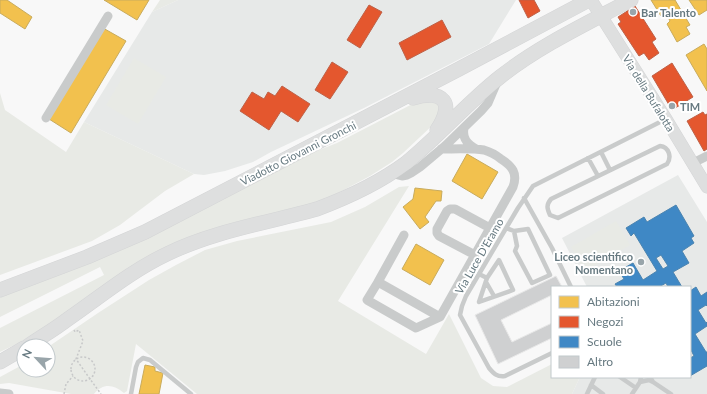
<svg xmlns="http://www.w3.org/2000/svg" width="707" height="394" font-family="Lato,sans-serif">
<rect width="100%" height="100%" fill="#f8f8f8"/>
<path fill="#e7e9e8" d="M178,0H516L489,44L364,108L271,152L253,162L225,171L204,175L194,174L84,122L152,12Z
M678,175L707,222V394H572L580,377H690V287H587L562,238Z"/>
<path fill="#e8eae5" d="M160,0H178L152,12Z
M134,58L166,77L138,124L106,105Z
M0,93L5,110L66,152L84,122L194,174L165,191L120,225L92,241L0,275Z
M424,98L442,104L436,122L403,153L392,162L370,176L323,201L227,226L37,334L0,352V328L104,275L100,267L0,317V296L304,156L337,143Z
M409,186L338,301L426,354L449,314L481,378L493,386L507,387L552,364V377H580L572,394H197L136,344L127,391L124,393C113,384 103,383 94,394H71L9,383L0,384V377L24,364V370H48V347L98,313L149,280L176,265L205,250L237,241L331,222L365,207L399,187Z
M616,221L630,245L585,271L571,247Z"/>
<path fill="#f2c14e" stroke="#c8ab5d" d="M0,0H7L32,17L25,29L0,13Z
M104,0H149L137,20Z
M651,0H675L690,25L686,27L690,34L677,42L667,24L670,21L666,13L661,16Z
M689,0H707V10L699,15Z
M103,28L126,41L71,133L49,119Z
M704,44L707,49V91L686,55Z
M467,154L498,172L482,199L452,181Z
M415,188L442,191L441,201H436L425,217L429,222L420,229L403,207L413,199Z
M416,244L444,260L430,285L402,269Z
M145,365L155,367V371L163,373L159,394H139Z"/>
<path fill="#e4572e" stroke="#be6147" d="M519,0H534L540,11L528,18Z
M369,5L382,12L360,48L347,40Z
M635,6L656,39L652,42L659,53L649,60L644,53L639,56L618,24L621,22L618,17Z
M442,20L451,37L407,60L399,43Z
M332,62L348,72L330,99L315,90Z
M672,63L693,97L672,110L652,76Z
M282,86L310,104L298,122L281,111L269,130L240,111L252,92L264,99L268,92L275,96Z
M703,112L705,115L707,114V149L704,151L687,121Z"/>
<path fill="#3f88c5" stroke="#4b84b0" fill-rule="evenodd" d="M676,205L694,236L691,238L694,243L682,251L689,263L673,272L682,287H668L666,283L659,287H617L615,284L624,279L619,271L633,263L643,280L657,271L634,233L631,236L626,228L644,217L647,222ZM661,255L668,266L663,269L656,258Z
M696,287L701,296L707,292V306L706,305L698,310L706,323L707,322V326L695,334L706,352H707V366L690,376V358L694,356L690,348V291Z"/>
<path fill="#cfd0d1" stroke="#e8e8e8" d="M556,276L562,287H552V296V295L501,320L512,342L552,323V338L498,364L475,315Z"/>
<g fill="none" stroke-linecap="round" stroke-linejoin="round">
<g stroke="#d4d5d6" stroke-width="13">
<path id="secondary" d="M591,0L666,119L707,187"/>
</g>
<g stroke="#d4d5d6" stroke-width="15">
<path id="primary" d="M413,98C444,89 455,103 437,130
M0,290L87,257L145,232L459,69L589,0
M28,346C41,337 55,329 68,319C100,297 131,271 167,254C214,231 267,223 317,209C349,197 379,183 406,163C439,136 467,103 500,77C539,46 588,23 631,0
M0,362L24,348"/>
</g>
<path stroke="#c7c8c9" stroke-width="1.5" stroke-dasharray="2 2" stroke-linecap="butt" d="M74,330L75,332L79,330L83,341L76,359L90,379L101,394
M71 369a12 12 0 1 1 24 0a12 12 0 1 1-24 0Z
M64,394L66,384L73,376"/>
<path stroke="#c9cbcb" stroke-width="4.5" d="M660,146C669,147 672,157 667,164L558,218L550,215C547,208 546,205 551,199Z
M601,152L610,170
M588,158L598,176
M524,198L552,248L571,287
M506,228L514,231L528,229L550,275L532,283L515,251L517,246L514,231
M479,274L487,278L499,260L513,290L479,302L487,278
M486,282L494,296
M552,353L505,376C497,377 494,374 489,368L460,315L462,306L466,296L518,208L533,186L666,119
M620,377L636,388
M640,382L649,380L653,382L650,377
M653,382L671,394
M591,385L603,394
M131,394L136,367L138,362L143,358L150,360L191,394
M587,394L595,377
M632,394L640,382L641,377"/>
<path stroke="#c9cbcb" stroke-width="9" d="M46,118L108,16
M464,128C462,138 467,144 476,149
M693,163L707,156
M393,172L398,175L402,176L407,175L411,173L420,167L445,146L481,111L488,103L497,82
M475,255L439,236L437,233V229L447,211L450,209H455L490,228
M378,282L404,235
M440,317L378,282L367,300L416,328L440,317L513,187C518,173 512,166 501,159C496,155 491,152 484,150C472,148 454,149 441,149
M0,393L9,394"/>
<use href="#secondary" stroke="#dedfdf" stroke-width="12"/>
<use href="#primary" stroke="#dedfdf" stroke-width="14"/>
</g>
<g fill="#99a5aa" stroke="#fff" stroke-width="1.5">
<circle cx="633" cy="12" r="4"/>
<circle cx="672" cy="106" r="4"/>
<circle cx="641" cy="262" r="4"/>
</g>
<g text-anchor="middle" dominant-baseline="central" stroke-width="4" stroke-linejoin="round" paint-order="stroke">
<g font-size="11" font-weight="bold" fill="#667980" stroke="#fff" text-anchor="start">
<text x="641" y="12">Bar Talento</text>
<text x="680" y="106">TIM</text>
<text x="633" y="256" text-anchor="end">Liceo scientifico<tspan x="633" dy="13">Nomentano</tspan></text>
</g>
<g font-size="11" fill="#667980" stroke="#fff">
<text transform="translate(649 93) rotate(58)">Via della Bufalotta</text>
<text transform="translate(298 153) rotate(-27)">Viadotto Giovanni Gronchi</text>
<text transform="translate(479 256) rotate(-60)">Via Luce D'Eramo</text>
</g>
</g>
<rect x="551" y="286" width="140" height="92" fill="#ffffff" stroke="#c2c9cc"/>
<rect x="559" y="296" width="20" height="12" fill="#f2c14e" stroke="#c2c9cc"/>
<text x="587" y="306" font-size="12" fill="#667980">Abitazioni</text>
<rect x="559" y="316" width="20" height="12" fill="#e4572e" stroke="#c2c9cc"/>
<text x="587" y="326" font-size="12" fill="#667980">Negozi</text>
<rect x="559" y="336" width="20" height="12" fill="#3f88c5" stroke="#c2c9cc"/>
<text x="587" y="346" font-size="12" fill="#667980">Scuole</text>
<rect x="559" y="356" width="20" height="12" fill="#cfd0d1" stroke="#c2c9cc"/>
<text x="587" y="366" font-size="12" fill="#667980">Altro</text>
<g transform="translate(36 358) rotate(296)"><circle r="19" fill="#ffffff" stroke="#c2c9cc"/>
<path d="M0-3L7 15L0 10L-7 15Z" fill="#99a5aa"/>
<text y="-6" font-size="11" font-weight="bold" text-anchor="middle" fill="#667980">N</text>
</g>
</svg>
